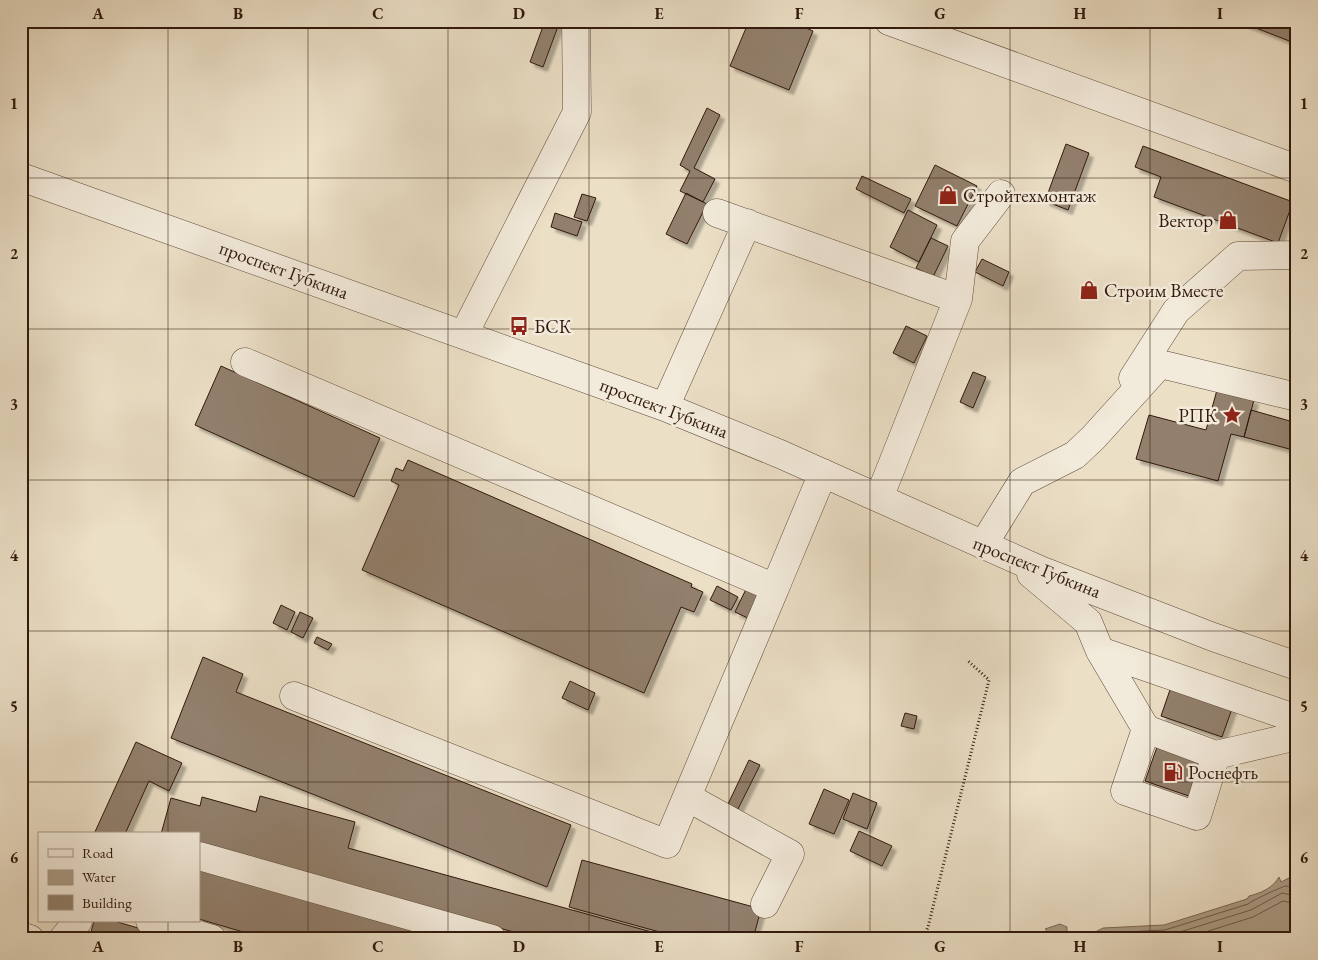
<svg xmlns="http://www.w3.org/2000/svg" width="1318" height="960" font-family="'EB Garamond',serif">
<defs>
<filter id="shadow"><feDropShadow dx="4.5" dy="4.5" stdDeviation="1" flood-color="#0004"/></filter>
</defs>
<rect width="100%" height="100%" fill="#ebdfc6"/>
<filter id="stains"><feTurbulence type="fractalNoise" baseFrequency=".004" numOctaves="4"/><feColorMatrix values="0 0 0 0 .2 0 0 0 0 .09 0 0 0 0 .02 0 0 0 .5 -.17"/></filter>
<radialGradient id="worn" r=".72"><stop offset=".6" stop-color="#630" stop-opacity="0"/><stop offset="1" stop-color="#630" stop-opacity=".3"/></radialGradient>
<path fill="#ac9c87" stroke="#7b6856" d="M1279,877L1281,882L1289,878L1295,881L1292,883L1297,886V939H1082L1103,928L1164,925L1247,899L1249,896C1261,893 1273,888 1279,877Z
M1060,924L1067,927V932L1081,939H1054L1045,929Z"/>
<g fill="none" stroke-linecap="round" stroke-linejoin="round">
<path stroke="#6e5a4a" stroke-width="1" d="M1095,939L1104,933L1165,930L1248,904C1251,901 1283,886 1286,886C1289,886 1293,890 1297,890
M1122,939L1167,936L1251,910L1282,893L1297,896
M1183,939L1253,917L1283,901L1297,904"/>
</g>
<path fill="#92806d" stroke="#31190d" filter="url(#shadow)" d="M545,21H560L543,67L530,62Z
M749,21H789L813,31L789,90L730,66Z
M1238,21H1297V44Z
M707,108L720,115L694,168L715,179L703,202L680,191L690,171L680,165Z
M1066,144L1089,153L1068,210L1045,201Z
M1143,146L1293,202L1278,243L1154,197L1161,177L1135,167Z
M935,165L977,186L957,226L915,206Z
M862,176L911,199L904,213L856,189Z
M686,193L707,204L687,244L666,234Z
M582,194L596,198L587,221L574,217Z
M908,210L937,225L919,262L890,247Z
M555,213L582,222L577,236L551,227Z
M931,238L948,246L933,277L916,268Z
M982,259L1009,272L1003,286L975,272Z
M906,326L927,336L914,363L893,353Z
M221,366L380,438L354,497L195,425Z
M973,372L986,377L973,408L960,402Z
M1217,390L1254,400L1244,437L1231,434L1218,481L1136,459L1149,415L1206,430Z
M1251,410L1297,423V451L1244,437Z
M408,460L692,584L691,587L703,592L694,612L681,607L644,693L362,570L399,485L391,481L396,468L403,471Z
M748,585L765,594L752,620L735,612Z
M717,586L738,597L731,610L710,600Z
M281,605L295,612L287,630L273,623Z
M300,612L313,618L303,638L291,632Z
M317,637L332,644L328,650L314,643Z
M203,657L243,674L236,692L571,825L547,887L171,738Z
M570,681L595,693L588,710L562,698Z
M1172,684L1233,706L1222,737L1161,716Z
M905,713L917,716L914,729L901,726Z
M136,742L182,763L169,791L149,781L125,834H94Z
M1157,747L1201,762L1189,796L1145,781Z
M749,760L760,765L738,809L728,804Z
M824,789L849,800L834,834L809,824Z
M853,793L877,803L867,829L843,819Z
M260,796L355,822L348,848L677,939H539L199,845V834H161L171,798L200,806L202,797L256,812Z
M859,831L892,846L882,866L850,851Z
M582,860L761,909L753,939H685L569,907Z
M199,868L444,939H267L199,919Z
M94,921H114L176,939H89Z"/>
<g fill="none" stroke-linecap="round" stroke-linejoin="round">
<g stroke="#604a3b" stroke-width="29">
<path id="minor" d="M889,21L1297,169
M21,177L665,407L780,454L1040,570L1213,637L1297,666
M717,213L958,299
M464,334L577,112L576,21
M245,362L775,588L667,844L294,696
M1133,378L1176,311L1238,256L1297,255
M665,407L747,223
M879,498L958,299L965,241L1001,194
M983,545L1022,482L1075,455L1093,438L1160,364L1297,397
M1031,574L1088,622L1100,651L1146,729L1125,791L1197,816L1216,755L1297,736
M775,588L823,473
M1100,651L1297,719
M1146,729L1216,755
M687,797L790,854L765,904
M199,856L492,939
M150,921L212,939
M21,936L30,939
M63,939L78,921"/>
</g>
<path stroke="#31190d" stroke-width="3" stroke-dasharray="1 2.5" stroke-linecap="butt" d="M923,939L928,927L989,680L967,660"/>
<use href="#minor" stroke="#f2eada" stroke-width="28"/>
</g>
<path fill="none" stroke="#31190d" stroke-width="1" stroke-opacity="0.55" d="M168,21V834M308,21V939M448,21V939M589,21V939M729,21V939M870,21V939M1010,21V939M1150,21V939M21,178H1297M21,329H1297M21,480H1297M21,631H1297M21,782H1297M168,921V939"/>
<defs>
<g id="shop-bare" transform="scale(1.5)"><path d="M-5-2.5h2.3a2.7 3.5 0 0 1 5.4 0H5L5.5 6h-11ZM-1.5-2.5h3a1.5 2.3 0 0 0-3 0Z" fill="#8f2418" stroke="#f2eada" stroke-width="2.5" paint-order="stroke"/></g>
<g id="bus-bare" transform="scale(1.5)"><path d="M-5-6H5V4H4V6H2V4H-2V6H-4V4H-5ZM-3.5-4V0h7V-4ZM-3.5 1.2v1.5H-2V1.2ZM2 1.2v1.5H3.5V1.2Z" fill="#8f2418" stroke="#f2eada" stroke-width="2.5" paint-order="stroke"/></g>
<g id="sight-bare" transform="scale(1.5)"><path d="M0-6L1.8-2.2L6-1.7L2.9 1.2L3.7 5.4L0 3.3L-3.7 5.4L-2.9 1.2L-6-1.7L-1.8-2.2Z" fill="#8f2418" stroke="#f2eada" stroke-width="2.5" paint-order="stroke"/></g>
<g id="fuel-bare" transform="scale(1.5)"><path d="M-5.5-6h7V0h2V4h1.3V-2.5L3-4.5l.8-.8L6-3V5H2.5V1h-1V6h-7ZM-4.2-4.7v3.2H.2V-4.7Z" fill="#8f2418" stroke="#f2eada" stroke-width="2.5" paint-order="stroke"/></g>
</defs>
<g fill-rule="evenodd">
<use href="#shop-bare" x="948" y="195"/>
<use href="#shop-bare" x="1228" y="220"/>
<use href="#shop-bare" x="1089" y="290"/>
<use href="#bus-bare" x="519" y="326"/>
<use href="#sight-bare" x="1232" y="415"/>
<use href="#fuel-bare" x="1173" y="772"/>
</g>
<g text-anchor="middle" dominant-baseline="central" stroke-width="5" stroke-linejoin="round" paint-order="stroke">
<g font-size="19" fill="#31190d" stroke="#f2eada" text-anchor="start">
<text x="963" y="195">Стройтехмонтаж</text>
<text x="1213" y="220" text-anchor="end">Вектор</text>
<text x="1104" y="290">Строим Вместе</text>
<text x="534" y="326">БСК</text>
<text x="1217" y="415" text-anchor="end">РПК</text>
<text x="1188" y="772">Роснефть</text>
</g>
<g font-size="19" fill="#31190d" stroke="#f2eada">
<text transform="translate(284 270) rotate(20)">проспект Губкина</text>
<text transform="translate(664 408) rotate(21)">проспект Губкина</text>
<text transform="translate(1037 567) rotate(22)">проспект Губкина</text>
</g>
</g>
<rect width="1318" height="960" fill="none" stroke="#ebdfc6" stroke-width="55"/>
<rect x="38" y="832" width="162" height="90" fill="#f2eada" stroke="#a59688"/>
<rect x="48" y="849" width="25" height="8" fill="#f2eada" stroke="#a59688"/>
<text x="82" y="858" font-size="15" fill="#31190d">Road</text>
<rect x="48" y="870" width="25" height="15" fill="#ac9c87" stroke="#a59688"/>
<text x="82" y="882" font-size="15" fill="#31190d">Water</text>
<rect x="48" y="895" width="25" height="15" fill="#92806d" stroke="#a59688"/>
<text x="82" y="908" font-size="15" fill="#31190d">Building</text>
<rect x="28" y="28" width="1262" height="904" fill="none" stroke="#31190d" stroke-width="2"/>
<g font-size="16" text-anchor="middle" font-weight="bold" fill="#31190d">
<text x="98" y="19">A</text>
<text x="238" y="19">B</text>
<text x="378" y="19">C</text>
<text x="519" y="19">D</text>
<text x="659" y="19">E</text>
<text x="799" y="19">F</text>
<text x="940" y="19">G</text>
<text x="1080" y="19">H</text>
<text x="1220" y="19">I</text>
<text x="14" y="109">1</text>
<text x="1304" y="109">1</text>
<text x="14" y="259">2</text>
<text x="1304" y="259">2</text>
<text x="14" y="410">3</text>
<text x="1304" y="410">3</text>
<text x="14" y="561">4</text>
<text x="1304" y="561">4</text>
<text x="14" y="712">5</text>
<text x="1304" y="712">5</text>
<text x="14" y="863">6</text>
<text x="1304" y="863">6</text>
<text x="98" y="952">A</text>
<text x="238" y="952">B</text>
<text x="378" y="952">C</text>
<text x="519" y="952">D</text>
<text x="659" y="952">E</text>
<text x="799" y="952">F</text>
<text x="940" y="952">G</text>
<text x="1080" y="952">H</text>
<text x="1220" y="952">I</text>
</g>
<rect width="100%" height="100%" filter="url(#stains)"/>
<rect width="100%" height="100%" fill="url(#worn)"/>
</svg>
